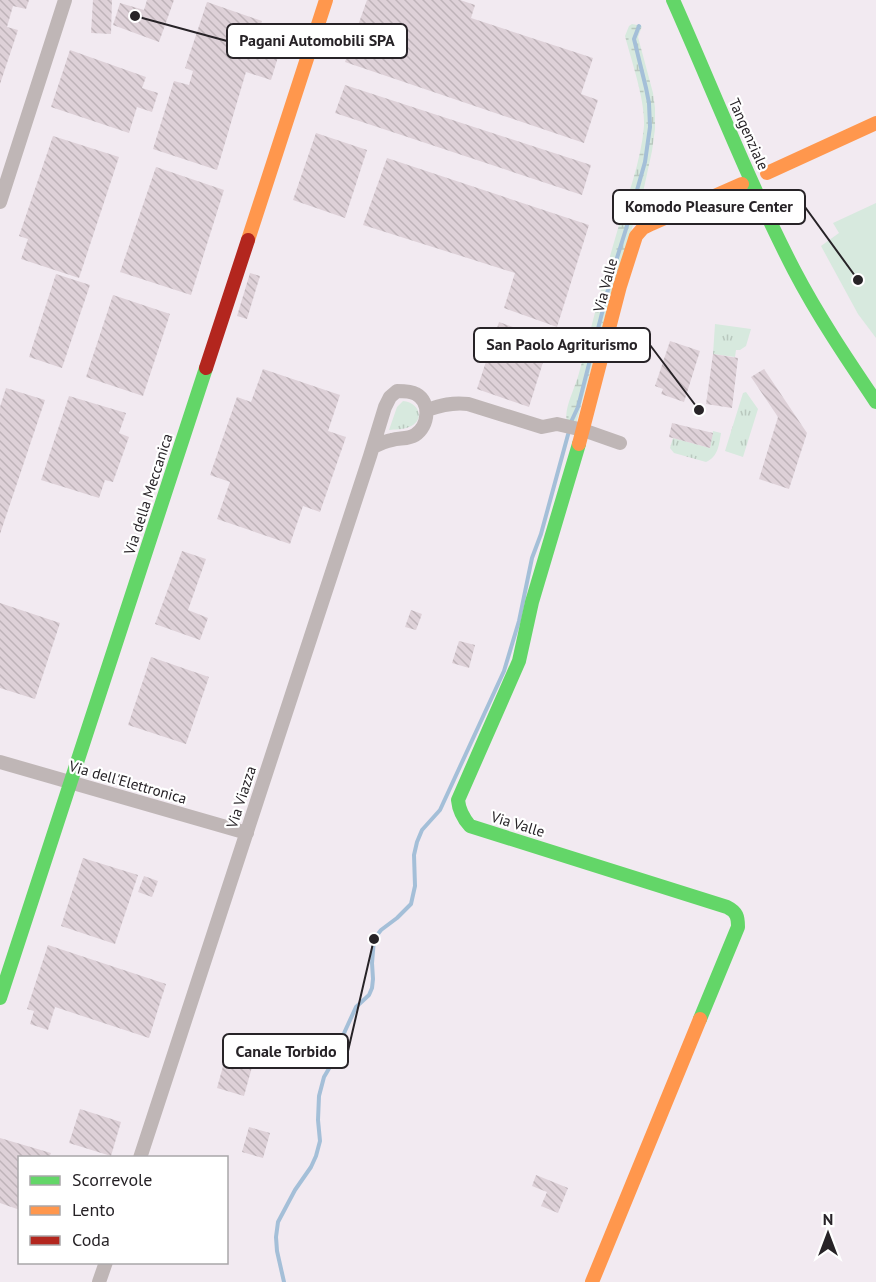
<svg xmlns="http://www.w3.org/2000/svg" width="876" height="1282" font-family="'PT Sans',sans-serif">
<defs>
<pattern id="grass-tufts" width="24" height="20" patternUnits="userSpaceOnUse" patternTransform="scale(1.5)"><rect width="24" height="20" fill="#d7e9de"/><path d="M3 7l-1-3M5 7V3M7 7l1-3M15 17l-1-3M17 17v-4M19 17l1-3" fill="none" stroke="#b9c8be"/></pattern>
<pattern id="wetland-marsh" width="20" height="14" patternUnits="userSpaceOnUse" patternTransform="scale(1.5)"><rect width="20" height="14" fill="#d7e9de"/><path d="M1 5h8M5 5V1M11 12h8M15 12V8" fill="none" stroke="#b9c8be"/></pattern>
<pattern id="building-back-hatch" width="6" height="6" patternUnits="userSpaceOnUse" patternTransform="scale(1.5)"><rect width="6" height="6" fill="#ded1d8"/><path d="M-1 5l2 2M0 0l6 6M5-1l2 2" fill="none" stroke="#beb3b9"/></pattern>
</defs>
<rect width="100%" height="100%" fill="#f2eaf1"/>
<path fill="url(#grass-tufts)" d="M715,324L751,329L746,346L740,350H736L735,357L713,354Z
M746,392L758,409L743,457L725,451L743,393Z
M403,401C419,402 426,420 409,427C403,430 395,429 389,430L397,407Z
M713,431L721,433C719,445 718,457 706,462L674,453L670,448L673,438L710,448Z"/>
<path fill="url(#wetland-marsh)" d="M632,24L642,26L638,37L653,93L655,108V129L652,151L642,197L615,281L576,424L567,421C563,410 576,386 579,373C592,326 603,279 617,232C627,197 641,162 644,126C645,99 632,63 625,36L629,26Z"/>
<path fill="#d7e9de" d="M876,203V338L858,314L821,246L839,233L833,223Z"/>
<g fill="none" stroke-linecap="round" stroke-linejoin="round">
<path stroke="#a4bfd8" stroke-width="4" d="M571,422L578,407L612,274L626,229L645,162L650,127L649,103L646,88L634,39L639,26
M284,1282L277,1251L276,1237L278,1222L295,1190L311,1167L316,1156L320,1141L318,1120L319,1096L324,1077L334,1060L345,1031L356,1007L369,995L372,988L373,979L372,963L374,939L381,930L397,918L411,904L415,886L414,855L417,842L422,830L440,810L504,671L519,621L532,558L541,534L569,431"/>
</g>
<path fill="url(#building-back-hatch)" d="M0,0H29L26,9L13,6L7,27L18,30L0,84Z
M93,0H112L111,34L91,33Z
M147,0H174L159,42L113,25L120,3L144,10Z
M367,0H460L475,5L471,18L593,58L581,94L598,100L584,143L345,62Z
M207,2L262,21L253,50L278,57L271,80L246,72L217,170L153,149L174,81L189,85L193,71L185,68Z
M70,50L146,77L142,88L158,93L152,112L137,107L129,133L51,107Z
M345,85L591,165L582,195L335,113Z
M316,133L367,150L345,218L293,200Z
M53,136L119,157L79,278L21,259L28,239L19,236Z
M387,158L589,225L557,327L504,308L515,273L363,225Z
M156,167L224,190L191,295L120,272Z
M250,273L260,276L247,319L237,316Z
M56,274L90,285L62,368L29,357Z
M113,295L170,314L143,396L86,377Z
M499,322L550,340L529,407L477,389Z
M670,341L700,351L684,402L661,394L663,389L655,386Z
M713,354L738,358L732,408L706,404Z
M263,369L340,395L328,431L346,437L320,512L303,506L290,544L217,519L230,482L210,475L237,397L251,402Z
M764,369L807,433L789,489L759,479L778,417L751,377Z
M6,388L45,400L0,534V407Z
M69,396L126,413L119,433L129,437L113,482L105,480L99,498L41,480Z
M672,423L713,433L710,448L669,437Z
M182,551L206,559L188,610L208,618L200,640L155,624Z
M0,603L60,623L35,699L0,688Z
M411,610L422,614L416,630L405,627Z
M459,641L475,645L469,668L452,663Z
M151,657L209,677L186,744L128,725Z
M83,858L138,875L115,944L61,926Z
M144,876L158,881L152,897L138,892Z
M48,945L166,984L149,1038L55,1007L48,1030L30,1024L34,1011L27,1009Z
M225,1059L252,1067L244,1096L217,1088Z
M80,1109L121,1122L111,1156L69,1143Z
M249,1127L270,1133L263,1158L242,1152Z
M0,1138L51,1153L49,1158H20V1210L0,1203Z
M536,1175L568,1188L558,1213L541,1206L547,1192L532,1186Z"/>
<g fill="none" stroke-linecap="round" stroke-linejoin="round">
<path stroke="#bfb6b6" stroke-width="14" d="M0,202L65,0
M427,410C441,405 453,402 468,404L542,427L557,424L583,430L620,443
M0,762L247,833
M140,1158L370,456L385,407L390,397L397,391C403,391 411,391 416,394C431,402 429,426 415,435C409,439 399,438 392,440C385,441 379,444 373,447
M99,1282L106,1262"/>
<path stroke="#63d668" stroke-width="14" d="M673,0C713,90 749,183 794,270C818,316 847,359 876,402
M579,444L532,602L519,661L458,800C459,811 463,818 470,826L727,907C737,912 738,917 738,927L700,1019
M0,998L206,368"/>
<path stroke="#ff974d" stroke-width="14" d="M767,173L876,123
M248,240L326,0
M579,444L620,286L636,236L643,228L651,224L742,184
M592,1282L700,1019"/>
<path stroke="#b3261e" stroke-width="14" d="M206,368L248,240"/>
</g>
<g text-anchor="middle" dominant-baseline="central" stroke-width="4.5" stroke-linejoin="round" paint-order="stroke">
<g font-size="15" fill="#272327" stroke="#fff">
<text transform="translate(749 134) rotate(66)">Tangenziale</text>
<text transform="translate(605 285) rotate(-75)">Via Valle</text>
<text transform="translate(148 494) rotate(-72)">Via della Meccanica</text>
<text transform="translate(128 782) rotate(16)">Via dell'Elettronica</text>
<text transform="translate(241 797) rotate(-72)">Via Viazza</text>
<text transform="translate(518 824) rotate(17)">Via Valle</text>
</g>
</g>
<path fill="none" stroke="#272327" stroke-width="2" d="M135 16L227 41M858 280L805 207M699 410L650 345M374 939L348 1051"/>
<g fill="#272327" stroke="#fff" stroke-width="2">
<circle cx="135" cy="16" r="6"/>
<circle cx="858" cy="280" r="6"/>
<circle cx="699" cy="410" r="6"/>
<circle cx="374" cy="939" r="6"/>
</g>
<g fill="#fff" stroke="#272327" stroke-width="2">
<rect x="227" y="24" width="180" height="34" rx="6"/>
<rect x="613" y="190" width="192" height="34" rx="6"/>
<rect x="474" y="328" width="176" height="34" rx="6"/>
<rect x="223" y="1034" width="125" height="34" rx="6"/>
</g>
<g font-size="16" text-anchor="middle" font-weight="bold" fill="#272327">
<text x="317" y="46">Pagani Automobili SPA</text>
<text x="709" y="212">Komodo Pleasure Center</text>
<text x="562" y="350">San Paolo Agriturismo</text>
<text x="286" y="1057">Canale Torbido</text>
</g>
<rect x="18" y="1156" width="210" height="108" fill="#ffffff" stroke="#a9a7a9" stroke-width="1.5"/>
<rect x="30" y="1176" width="30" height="9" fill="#63d668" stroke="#a9a7a9" stroke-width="1.5"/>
<text x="72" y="1186" font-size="18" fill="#272327">Scorrevole</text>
<rect x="30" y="1206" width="30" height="9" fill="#ff974d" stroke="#a9a7a9" stroke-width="1.5"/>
<text x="72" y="1216" font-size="18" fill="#272327">Lento</text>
<rect x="30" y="1236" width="30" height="9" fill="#b3261e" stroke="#a9a7a9" stroke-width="1.5"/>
<text x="72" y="1246" font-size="18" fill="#272327">Coda</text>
<g transform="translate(828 1234)" stroke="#ffffff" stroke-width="4.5" paint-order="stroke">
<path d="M0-4.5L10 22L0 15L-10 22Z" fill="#272327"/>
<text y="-9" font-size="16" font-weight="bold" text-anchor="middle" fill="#272327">N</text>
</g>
</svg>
